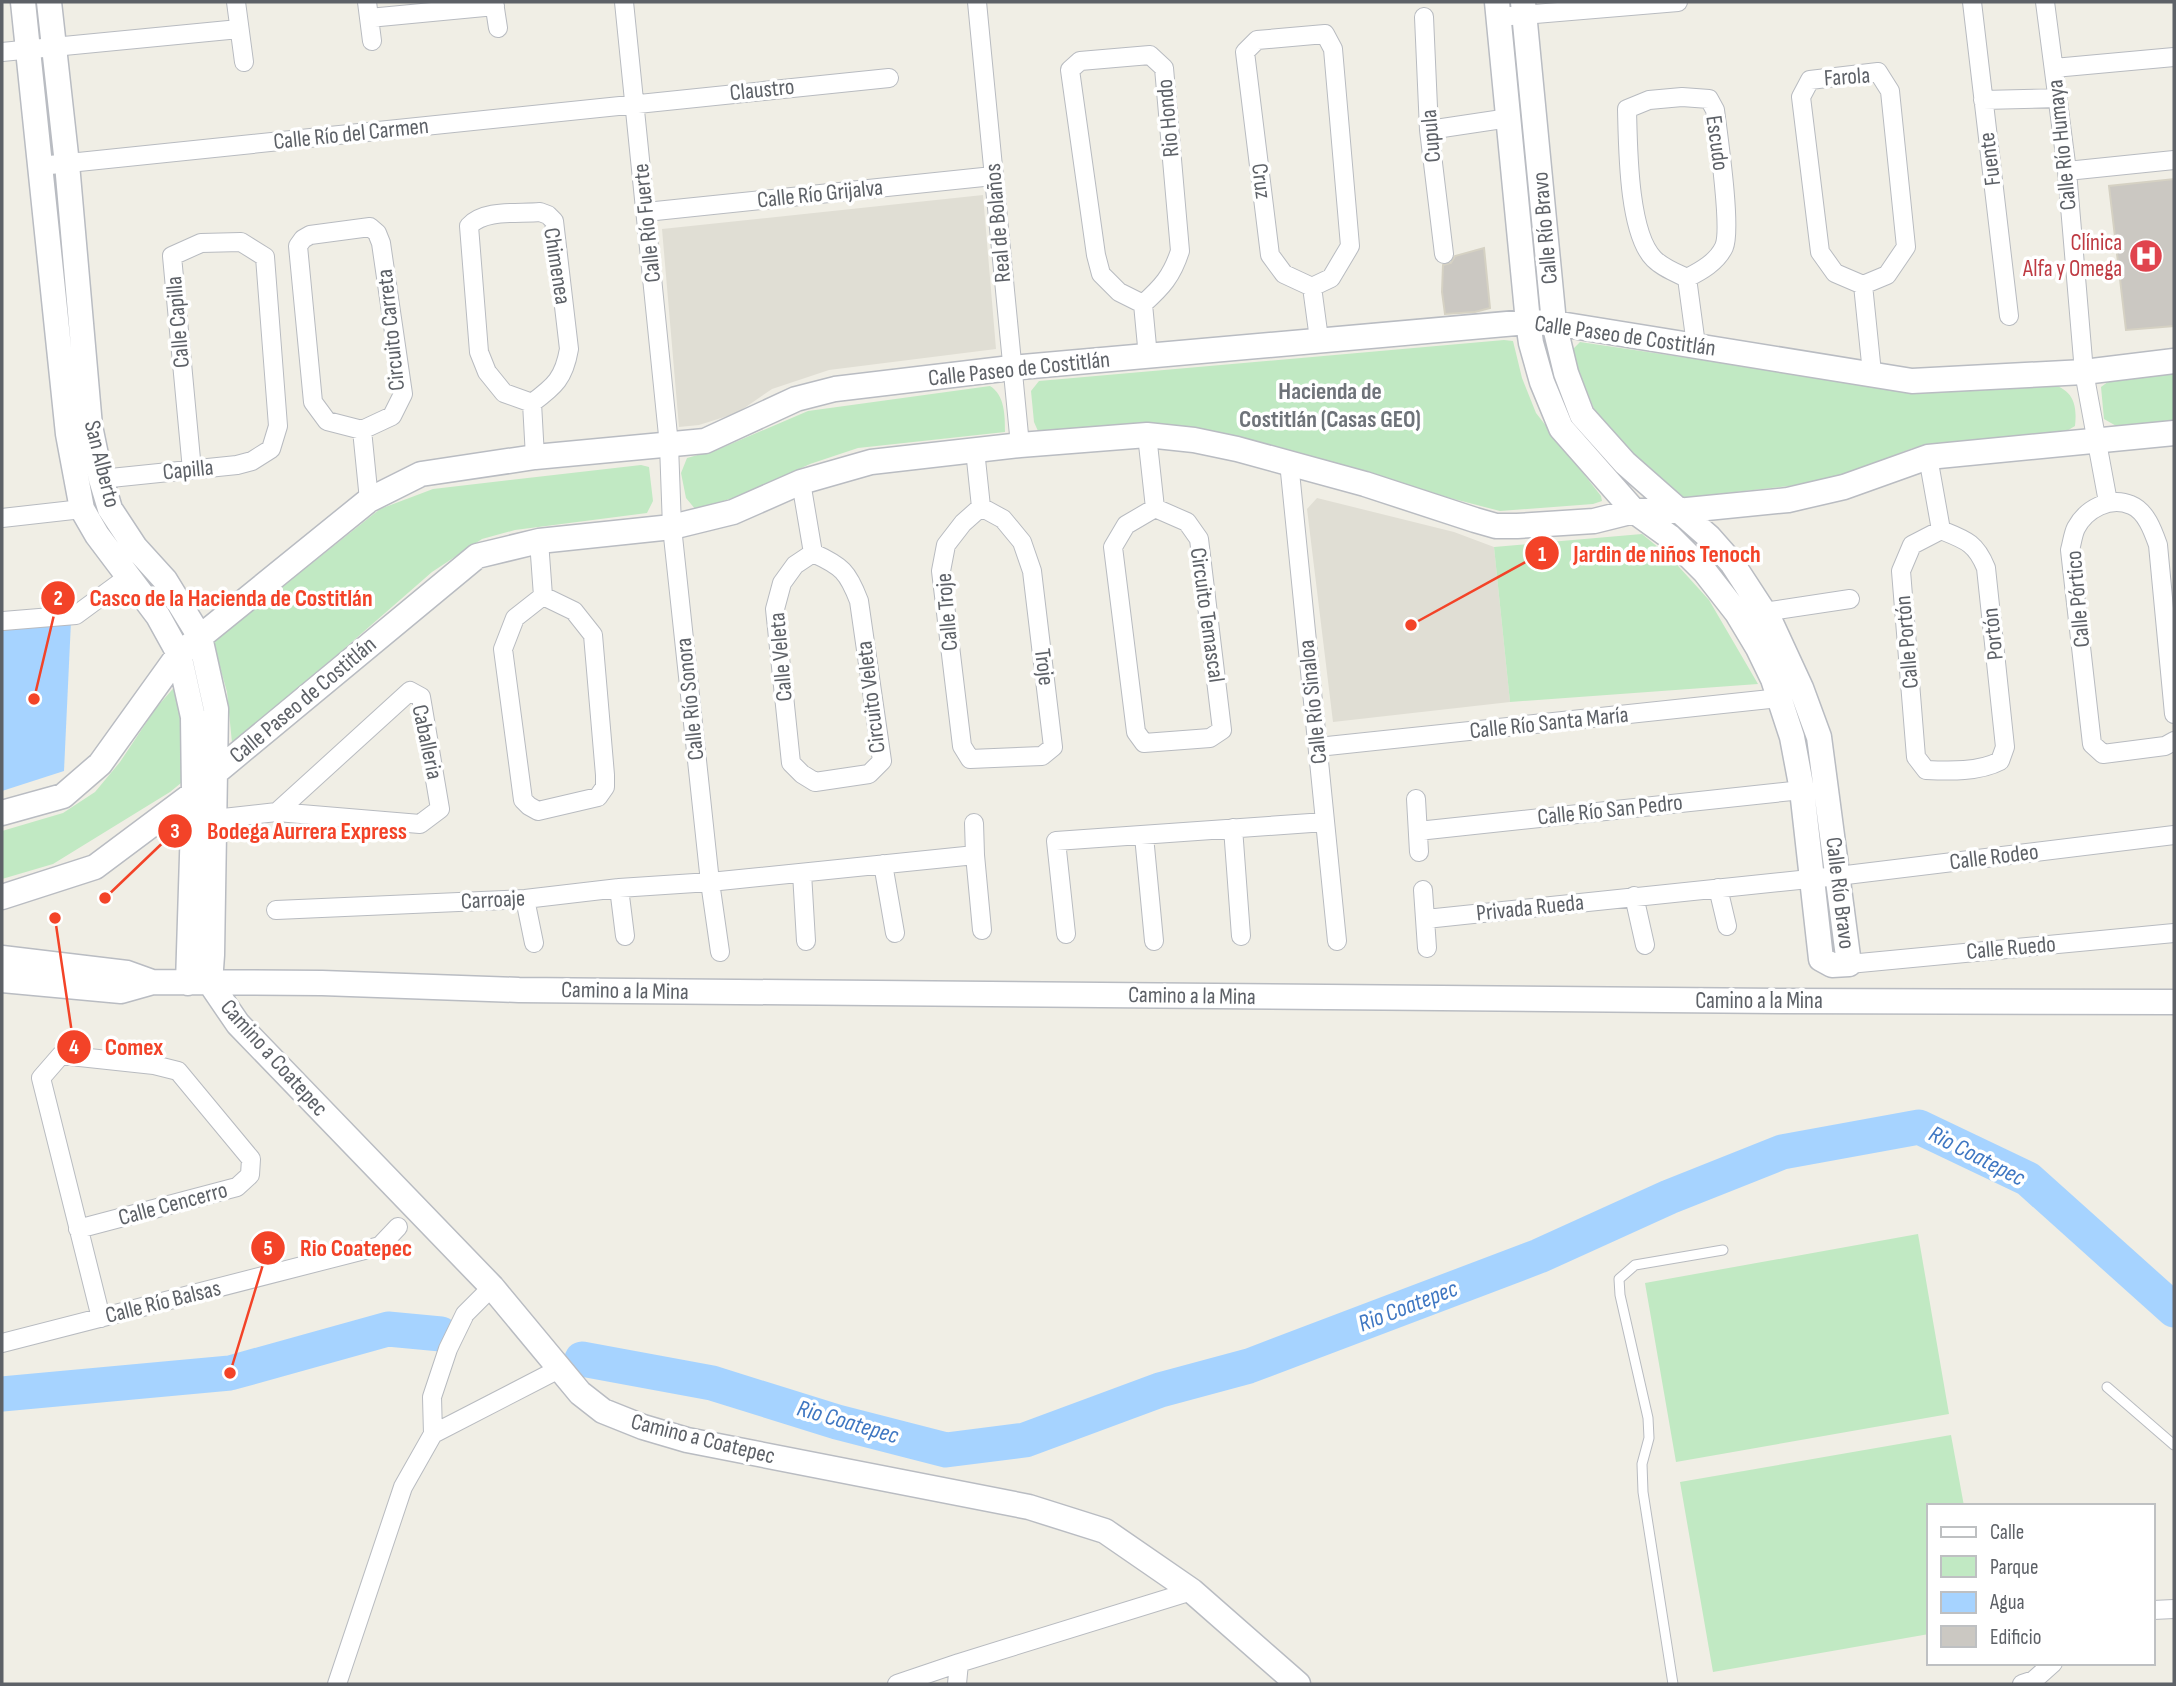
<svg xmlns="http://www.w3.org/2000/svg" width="2176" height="1686" font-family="'Sofia Sans Condensed',sans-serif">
<rect width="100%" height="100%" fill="#f0eee5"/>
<path fill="#e0ded4" d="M983,195L996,349L829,370L772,389L737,413L699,425L679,427L662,229Z
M1317,498L1454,532L1494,547L1510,702L1333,722L1307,509Z"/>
<path fill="#c1e9c3" d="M1504,340L1513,341L1522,378L1536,413L1601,496L1602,501L1593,504L1500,511L1342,470L1038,431L1034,422L1031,391L1039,381Z
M1580,342L1925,393L2043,382C2070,387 2078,399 2075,426L2065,432L1913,448L1825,482L1682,498L1625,447L1596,414L1571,351Z
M2174,372V421L2118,427L2104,419L2101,387L2113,378Z
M990,386C1005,395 1005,416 1005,432L858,448L810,464L745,494L696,510L686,498L681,473L687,458L719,449L808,411Z
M641,465L649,467L653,501L647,513L515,530L482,539L432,572L338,654L232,743L227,692L213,642L380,509L433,489Z
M1642,534L1670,557L1709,600L1758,684L1510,702L1494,547Z
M178,683L184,735L181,783L170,792L53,864L2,879V831L63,813L95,792L120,762L156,708Z
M1918,1234L1949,1414L1676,1462L1645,1283Z
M1951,1435L1964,1506H1929V1634L1713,1672L1680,1482Z"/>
<path fill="#a6d3ff" d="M71,621L64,771L2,791V627Z"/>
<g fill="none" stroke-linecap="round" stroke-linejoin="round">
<path stroke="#a6d3ff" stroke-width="35" d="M582,1359L712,1383L837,1422L946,1450L1025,1440L1160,1390L1249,1366L1539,1256L1669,1197L1782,1152L1919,1127L2028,1179L2174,1310
M2,1394L230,1373L388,1329L441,1334"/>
</g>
<path fill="#cbc8c2" stroke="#d5d1c3" stroke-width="2" d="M2174,179V326L2126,330L2109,186Z
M1484,248L1490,308L1475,312L1445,314L1442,292L1443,265L1451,263L1455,256Z"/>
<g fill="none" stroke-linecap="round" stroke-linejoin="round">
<g stroke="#b8bbc0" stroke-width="11">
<path id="lane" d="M2107,1387L2174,1445
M1673,1684L1643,1492L1642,1464L1649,1438L1648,1418L1620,1295L1619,1279L1635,1265L1723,1250"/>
</g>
<g stroke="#b8bbc0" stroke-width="20">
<path id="street" d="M236,2L244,62
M367,2L372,41
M494,2L498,28
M624,2L669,445L672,527L710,882L720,952
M977,2L1020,445
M1972,2L2009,316
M2045,2L2067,171L2084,372L2108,502
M1424,17L1429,130L1444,254
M1499,17L1678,2
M369,18L495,6
M1325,34L1333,49L1350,246L1331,278L1312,287L1284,274L1270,255L1245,52L1257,40Z
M2,52L239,29
M1150,55L1164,68L1180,251C1172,276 1162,287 1143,304L1119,292L1101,274L1096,255L1070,70L1080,61Z
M2054,68L2174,57
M1878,72L1890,91L1906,247L1887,275L1863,285L1835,273L1820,252L1801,97L1810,80Z
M1682,97L1709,99L1715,110C1718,134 1732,229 1724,247C1717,262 1701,271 1687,278C1676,273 1663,268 1654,259C1628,233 1628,147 1627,109L1649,100Z
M1983,100L2058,98
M1429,130L1509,118
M40,166L889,78
M2067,171L2174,160
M540,212L548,215L554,221L569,349C564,378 555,386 532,403L504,393L487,372L479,352L469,226C484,209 518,214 540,212Z
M646,212L993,176
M370,227L377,233L381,243L403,394L392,416L362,430L327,421L313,402L298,246L303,239L310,235Z
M1687,278L1696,345
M1863,285L1872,373
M1312,287L1319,339
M1143,304L1148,357
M532,403L535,457
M362,430L369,500
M1147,435L1155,508
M975,450L981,507
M1928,457L1941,530
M1289,462L1337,941
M101,479L237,465L252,461L271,449L278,426L265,257L241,242L201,243L172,256L192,470
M801,482L813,553
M981,507L1003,519L1022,542L1032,571L1053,747L1042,756L970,759L962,746L941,571L946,545L963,523Z
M1155,508L1187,522L1199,539L1222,730L1210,738L1144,743L1136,732L1113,547L1126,525Z
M2,518L82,509
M1941,530C1966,540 1976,543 1986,568L2005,747L2000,761C1979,772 1950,771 1926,770L1916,757L1901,571L1912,545Z
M539,541L543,596
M813,553C842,566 848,572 859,601L882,761L869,774L815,782L802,774L791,763L775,609L782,583L795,565Z
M543,596L574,611L593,635L605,775V787L598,797L538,811L529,806L523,800L503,649L515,618Z
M1764,612L1850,599
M3,621L76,615L129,576
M2174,714L2158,545C2153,531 2146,511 2131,505C2110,496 2086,509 2076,528C2073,534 2072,543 2070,550L2092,744L2103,754L2165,746L2174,741
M1318,747L1780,698
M1416,799L1419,852
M214,819L277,812L420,824L440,809L421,697L410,691L277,812
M974,823L975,855L982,930
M1233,828L1241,936
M1418,831L1802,790
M1144,836L1154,941
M883,864L895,933
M802,873L806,941
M619,888L625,936
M1718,888L1727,926
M1423,890L1427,948
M1634,896L1645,945
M525,899L534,943
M276,910L525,899L619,888L710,882L975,855
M1426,919L1838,876L2174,835
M1066,934L1056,841L1325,822
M1849,964L2174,933
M78,1229L237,1187L250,1175L251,1159L178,1071L154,1065L61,1055L41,1078L101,1318
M2,1343L380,1246L398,1227
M433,1434L432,1397L448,1349L465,1314L492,1287
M2153,1610L2174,1609
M337,1684L403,1487L433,1434L559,1369
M897,1684L959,1663
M957,1684L959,1663L1192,1591
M2022,1684L2034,1680L2053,1663"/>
</g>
<g stroke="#b9bcc2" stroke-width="27">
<path id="secondary" d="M23,2L68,434L82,509L97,535L158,616L179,654L193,717L194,793L188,983
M49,2L67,164L90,426L101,479L110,509L135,547L165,580L200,637L216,709L212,955L210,983
M1497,2L1528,322L1531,343L1542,382L1561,428L1634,511L1670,537L1705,572L1737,613L1758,648L1773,679L1792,737L1802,790L1821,959L1832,965L1849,964L1819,737L1801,688L1771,623L1732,563L1709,537L1625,463L1582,415L1566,373L1554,323L1523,2
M2,813L63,796L100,764L179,654L369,500L421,474L535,457L705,441L796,399L835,389L1011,368L1528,322L1554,323L1912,381L2084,372L2174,361
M2,897L95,867L194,793L215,773L477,556L539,541L672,527L733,512L801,482L871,462L1020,445L1147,435L1194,440L1237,449L1365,484L1475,520L1496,526H1517L1594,521L1634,511H1677L1788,500L1844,487L1928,457L2174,433
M2,958L127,973L152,982
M2,980L121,991L153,982L322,983L519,990L1779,1001L2174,1002
M210,983L238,1024L492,1287L580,1393L603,1411L643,1427L687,1440L1029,1507L1105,1531L1192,1591L1298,1684"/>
</g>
<use href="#lane" stroke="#fff" stroke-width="9"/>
<use href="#street" stroke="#fff" stroke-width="18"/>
<use href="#secondary" stroke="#fff" stroke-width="24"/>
</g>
<defs>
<g id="hospital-disc" transform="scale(1.75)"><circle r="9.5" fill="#e0444e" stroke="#fff"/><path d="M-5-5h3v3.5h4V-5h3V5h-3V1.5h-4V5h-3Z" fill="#fff"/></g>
</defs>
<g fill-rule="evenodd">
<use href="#hospital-disc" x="2146" y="256"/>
</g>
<g text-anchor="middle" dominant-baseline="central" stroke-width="7" stroke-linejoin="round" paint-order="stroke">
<g font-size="23" fill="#5d6167" stroke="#fff">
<text transform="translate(1847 77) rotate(-4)">Farola</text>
<text transform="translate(762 90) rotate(-6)">Claustro</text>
<text transform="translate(1168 118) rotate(-95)">Rio Hondo</text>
<text transform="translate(351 134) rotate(-6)">Calle Río del Carmen</text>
<text transform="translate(1431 136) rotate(-95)">Cupula</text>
<text transform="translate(1717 143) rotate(82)">Escudo</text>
<text transform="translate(2062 145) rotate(-96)">Calle Río Humaya</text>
<text transform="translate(1990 159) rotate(-97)">Fuente</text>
<text transform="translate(1261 181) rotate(83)">Cruz</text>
<text transform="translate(820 194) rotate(-6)">Calle Río Grijalva</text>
<text transform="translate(647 223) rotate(-96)">Calle Río Fuerte</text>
<text transform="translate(998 223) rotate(-95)">Real de Bolaños</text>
<text transform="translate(1545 228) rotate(-95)">Calle Río Bravo</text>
<text transform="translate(557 266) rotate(81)">Chimenea</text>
<text transform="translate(178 322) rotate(-95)">Calle Capilla</text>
<text transform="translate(391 330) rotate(-96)">Circuito Carreta</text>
<text transform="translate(1625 336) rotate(8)">Calle Paseo de Costitlán</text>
<text transform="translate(1019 369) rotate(-6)">Calle Paseo de Costitlán</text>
<text transform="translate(102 464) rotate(76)">San Alberto</text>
<text transform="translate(188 470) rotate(-6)">Capilla</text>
<text transform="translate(2078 599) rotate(-95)">Calle Pórtico</text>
<text transform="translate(947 612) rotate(-95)">Calle Troje</text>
<text transform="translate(1207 615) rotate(82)">Circuito Temascal</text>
<text transform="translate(1993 634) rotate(-96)">Portón</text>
<text transform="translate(1907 642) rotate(-95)">Calle Portón</text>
<text transform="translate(781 657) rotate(-95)">Calle Veleta</text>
<text transform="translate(1044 667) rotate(83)">Troje</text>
<text transform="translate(871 697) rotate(-97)">Circuito Veleta</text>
<text transform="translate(690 699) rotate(-96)">Calle Río Sonora</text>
<text transform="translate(303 700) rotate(-40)">Calle Paseo de Costitlán</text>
<text transform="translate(1313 702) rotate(-96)">Calle Río Sinaloa</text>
<text transform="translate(1549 723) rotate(-6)">Calle Río Santa María</text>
<text transform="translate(427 742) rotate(78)">Caballeria</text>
<text transform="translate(1610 810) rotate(-6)">Calle Río San Pedro</text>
<text transform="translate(1994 857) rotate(-7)">Calle Rodeo</text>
<text transform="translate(1840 893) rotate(83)">Calle Río Bravo</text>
<text transform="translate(493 900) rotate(-3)">Carroaje</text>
<text transform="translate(1530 908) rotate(-6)">Privada Rueda</text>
<text transform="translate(2011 948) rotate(-5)">Calle Ruedo</text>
<text transform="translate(625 991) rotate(1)">Camino a la Mina</text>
<text transform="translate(1192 996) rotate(1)">Camino a la Mina</text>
<text x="1759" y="1001">Camino a la Mina</text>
<text transform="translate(274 1058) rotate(48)">Camino a Coatepec</text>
<text transform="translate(173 1204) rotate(-15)">Calle Cencerro</text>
<text transform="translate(163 1302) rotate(-14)">Calle Río Balsas</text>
<text transform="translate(703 1439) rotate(14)">Camino a Coatepec</text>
</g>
<g font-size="23" fill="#be3a42" stroke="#fff" text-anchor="end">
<text x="2122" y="243">Clínica<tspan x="2122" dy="26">Alfa y Omega</tspan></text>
</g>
<g font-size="24" font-weight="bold" fill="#6e7379" stroke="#fff">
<text x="1330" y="391">Hacienda de<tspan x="1330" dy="28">Costitlán (Casas GEO)</tspan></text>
</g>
<g font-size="24" font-style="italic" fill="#3f77c2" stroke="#fff">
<text transform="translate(1977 1156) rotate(27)">Rio Coatepec</text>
<text transform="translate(1408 1306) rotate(-21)">Rio Coatepec</text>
<text transform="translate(848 1422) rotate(16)">Rio Coatepec</text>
</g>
</g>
<path fill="none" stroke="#f34328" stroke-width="2.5" d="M1411 625L1542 553M34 699L58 598M105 898L175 831M55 918L74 1047M230 1373L268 1248"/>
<g fill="#f34328" stroke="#fff" stroke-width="2.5">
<circle cx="1411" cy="625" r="7"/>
<circle cx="34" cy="699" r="7"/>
<circle cx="105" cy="898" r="7"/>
<circle cx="55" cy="918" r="7"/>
<circle cx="230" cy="1373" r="7"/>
<circle cx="1542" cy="553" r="18"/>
<circle cx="58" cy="598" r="18"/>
<circle cx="175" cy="831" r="18"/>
<circle cx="74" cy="1047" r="18"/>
<circle cx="268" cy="1248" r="18"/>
</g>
<g font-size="21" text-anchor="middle" font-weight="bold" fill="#fff">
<text x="1542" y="561">1</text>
<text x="58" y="605">2</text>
<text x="175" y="838">3</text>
<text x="74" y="1054">4</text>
<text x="268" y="1255">5</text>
</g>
<g font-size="24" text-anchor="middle" font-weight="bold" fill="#f34328" stroke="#fff" stroke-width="7" stroke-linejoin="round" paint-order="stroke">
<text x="1667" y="562">Jardin de niños Tenoch</text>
<text x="231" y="606">Casco de la Hacienda de Costitlán</text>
<text x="307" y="839">Bodega Aurrera Express</text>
<text x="134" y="1055">Comex</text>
<text x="356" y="1256">Rio Coatepec</text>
</g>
<rect width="2176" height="1686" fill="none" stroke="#5d6167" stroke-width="7"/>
<rect x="1927" y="1504" width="228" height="161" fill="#ffffff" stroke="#bec0c2" stroke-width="2"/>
<rect x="1941" y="1527" width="35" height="10" fill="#ffffff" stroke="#bec0c2" stroke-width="2"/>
<text x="1990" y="1539" font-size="21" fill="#5d6167">Calle</text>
<rect x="1941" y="1556" width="35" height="21" fill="#c1e9c3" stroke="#bec0c2" stroke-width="2"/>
<text x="1990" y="1574" font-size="21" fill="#5d6167">Parque</text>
<rect x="1941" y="1592" width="35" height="21" fill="#a6d3ff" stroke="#bec0c2" stroke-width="2"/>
<text x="1990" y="1609" font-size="21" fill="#5d6167">Agua</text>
<rect x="1941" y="1626" width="35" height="21" fill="#cbc8c2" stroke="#bec0c2" stroke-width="2"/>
<text x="1990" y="1644" font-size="21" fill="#5d6167">Edificio</text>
</svg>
